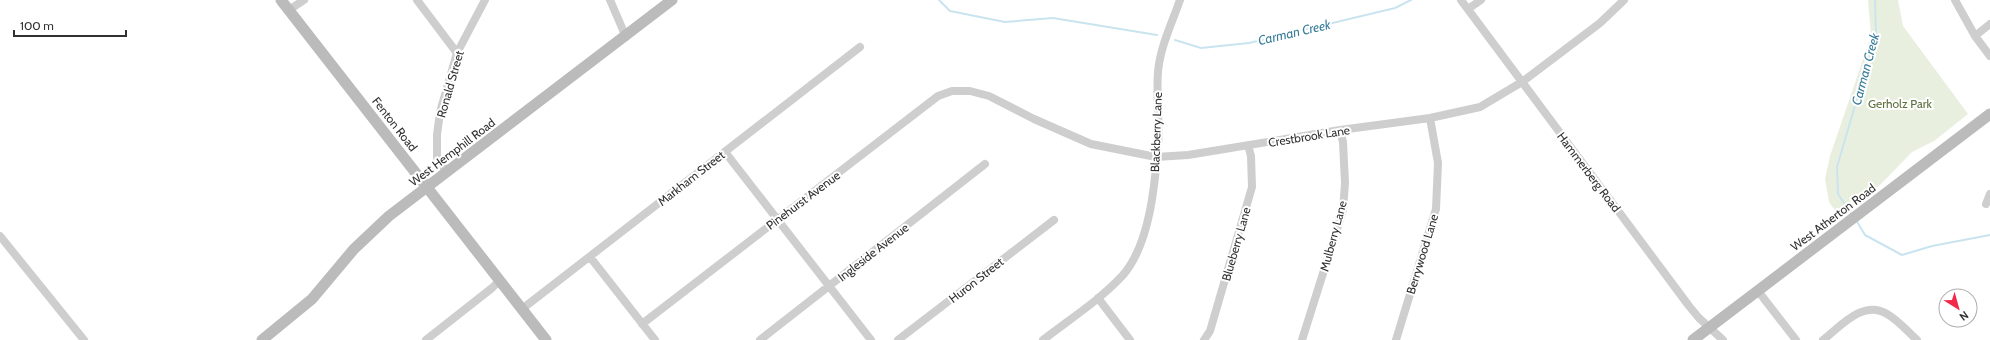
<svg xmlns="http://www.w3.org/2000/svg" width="1990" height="340" font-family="Cabin,sans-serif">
<rect width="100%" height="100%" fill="#fff"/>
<path fill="#e9efde" d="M1868,0H1898L1903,26L1968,114L1934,141L1912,152L1878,187L1839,216L1829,202L1825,179L1830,156L1871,36Z"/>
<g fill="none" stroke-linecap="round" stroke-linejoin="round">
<path stroke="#cae4ef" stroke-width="2" d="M939,0L950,11L1005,22L1053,18L1157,35
M1175,40L1201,48L1249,43L1395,8L1411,0
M1852,215L1838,194L1837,167L1876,34L1875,0
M1856,220L1865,235L1902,255L1932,246L1990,235"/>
<path stroke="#cecece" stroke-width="8" d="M417,0L457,53
M610,0L626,37
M1461,0L1689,306L1699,318L1723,340
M1955,0L1975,36L1990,56
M1468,9L1481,0
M289,10L304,0
M1975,36L1990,24
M725,152L871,340
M447,172L437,158V135L440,112L457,53L485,0
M1986,204L1990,194
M0,236L84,340
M590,257L655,340
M1758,291L1796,340
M1098,298L1130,340
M522,309L860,47
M642,324L938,96L952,91H970L989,96L1034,119L1091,144L1156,157L1188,155L1340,130L1430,118L1480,107L1522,82L1600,23L1624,0
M426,340L492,288L500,280
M760,340L985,164
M898,340L1054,220
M1043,340C1070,319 1100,300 1123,275C1150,244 1155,184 1158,145C1160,121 1156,96 1158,72C1160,47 1172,23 1180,0
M1204,340L1210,331L1252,187L1251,156L1248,145
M1302,340L1343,210L1345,183L1343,142L1340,130
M1396,340L1436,209L1438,163L1430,118
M1823,340C1840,327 1863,299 1887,314C1898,320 1908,332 1917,340"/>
<path stroke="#bbb" stroke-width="11" d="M281,0L546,340
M262,340L312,299L354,249L389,216L672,0
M1693,340L1990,114"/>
</g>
<g text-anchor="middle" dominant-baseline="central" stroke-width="4" stroke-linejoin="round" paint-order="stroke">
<g font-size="12" fill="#313131" stroke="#fff">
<text transform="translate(450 84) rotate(-74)">Ronald Street</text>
<text transform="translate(395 124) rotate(52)">Fenton Road</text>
<text transform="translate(1156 132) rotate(-88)">Blackberry Lane</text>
<text transform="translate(1309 136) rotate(-9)">Crestbrook Lane</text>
<text transform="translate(452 152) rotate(-37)">West Hemphill Road</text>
<text transform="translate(1589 172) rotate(53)">Hammerberg Road</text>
<text transform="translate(691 178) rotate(-38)">Markham Street</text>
<text transform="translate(803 200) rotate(-37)">Pinehurst Avenue</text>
<text transform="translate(1833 217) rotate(-37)">West Atherton Road</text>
<text transform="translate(1333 236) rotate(-75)">Mulberry Lane</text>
<text transform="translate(1236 244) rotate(-74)">Blueberry Lane</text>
<text transform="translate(873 252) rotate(-38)">Ingleside Avenue</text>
<text transform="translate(1422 254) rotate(-73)">Berrywood Lane</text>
<text transform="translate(976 280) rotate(-38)">Huron Street</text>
</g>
<g font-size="12" fill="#59713a" stroke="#fff">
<text x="1900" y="103">Gerholz Park</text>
</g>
<g font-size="13" font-style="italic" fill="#387d9b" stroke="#fff">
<text transform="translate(1294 32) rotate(-13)">Carman Creek</text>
<text transform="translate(1865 69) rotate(-75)">Carman Creek</text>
</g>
</g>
<g transform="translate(1958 308) rotate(143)"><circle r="19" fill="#ffffff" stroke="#adadad"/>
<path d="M0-3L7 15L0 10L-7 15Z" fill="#f3294a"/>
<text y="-6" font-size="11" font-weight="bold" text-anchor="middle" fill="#313131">N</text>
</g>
<path d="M14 30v6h112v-6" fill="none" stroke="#313131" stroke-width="2"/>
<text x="20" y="30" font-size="12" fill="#313131" stroke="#ffffff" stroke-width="3" paint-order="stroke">100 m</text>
</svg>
